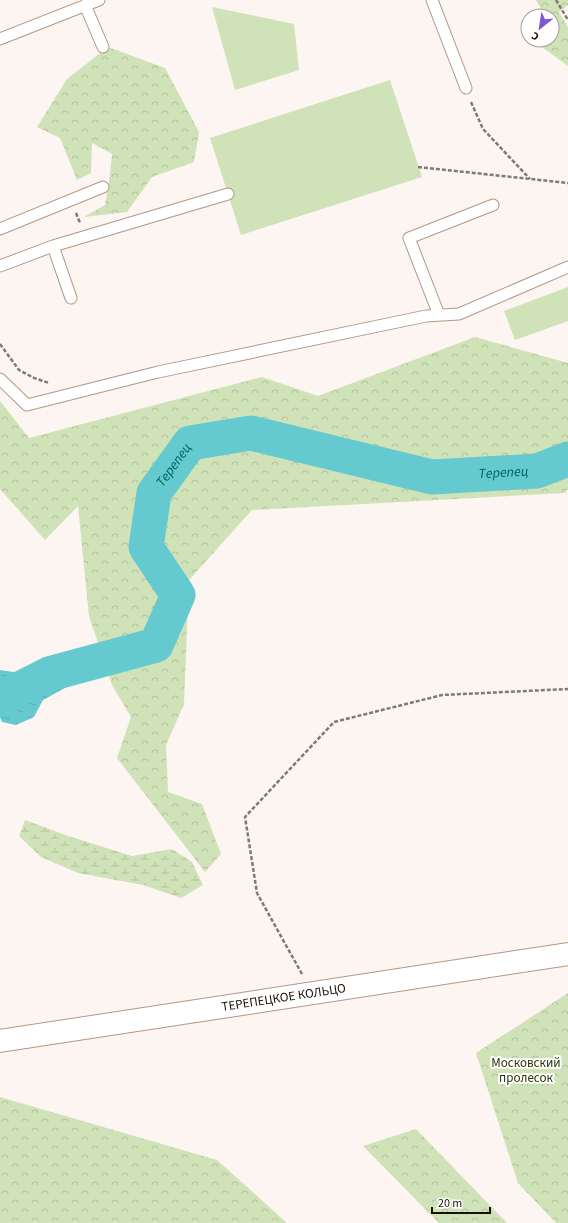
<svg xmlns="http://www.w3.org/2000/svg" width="568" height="1223" font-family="'Source Sans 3',sans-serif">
<defs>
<pattern id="forest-crowns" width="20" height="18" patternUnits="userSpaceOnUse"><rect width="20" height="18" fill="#d0e2b8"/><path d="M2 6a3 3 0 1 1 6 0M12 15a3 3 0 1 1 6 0" fill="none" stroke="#b2c19d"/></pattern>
<pattern id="wetland-marsh" width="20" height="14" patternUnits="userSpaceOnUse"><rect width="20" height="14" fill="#d0e2b8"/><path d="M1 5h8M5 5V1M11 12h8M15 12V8" fill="none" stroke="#b2c19d"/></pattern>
<pattern id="water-ripples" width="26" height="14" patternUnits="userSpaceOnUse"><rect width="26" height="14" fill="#64cacf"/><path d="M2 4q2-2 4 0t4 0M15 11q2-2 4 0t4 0" fill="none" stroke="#56acb0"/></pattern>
</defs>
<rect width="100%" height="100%" fill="#fcf5f1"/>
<path fill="url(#forest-crowns)" d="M536,0H568V5L559,12L568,27V66L535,42L536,40H552V16H545Z
M108,47L165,68L199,132L194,162L152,177L127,212L84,217L105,205L110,175L112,154L92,143L91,173L77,180L60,138L37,127L67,79Z
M475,337L568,363V489L565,493L252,510L189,580L184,704L166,745L168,792L202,804L221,854L205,872L117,758L131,717L112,685L89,616L78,506L45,540L0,489V401L29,438L262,377L318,396Z
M568,993V1223H556L518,1183L476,1053Z
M0,1097L217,1160L287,1223H0Z
M416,1129L507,1223H439L363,1146Z"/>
<path fill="url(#wetland-marsh)" d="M25,820L68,836L132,856L172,849L192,862L203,885L181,898L143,885L78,873L41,857L19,836Z"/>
<path fill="#d0e2b8" d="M212,7L294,24L299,70L235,90Z
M390,80L422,177L241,235L210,138Z
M568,287V321L515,340L504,311Z"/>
<path fill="url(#water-ripples)" d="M103,659L87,676L43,700L34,717L16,725L2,722L0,717V670L20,673Z"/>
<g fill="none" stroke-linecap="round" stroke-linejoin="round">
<path stroke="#64cacf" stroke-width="35" id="s1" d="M0,699L49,674L156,645L178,595L146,547L154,493L190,443L251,433L432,477L537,471L568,459"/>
<g stroke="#b49781" stroke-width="13">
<path id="service" d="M432,0L466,88
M85,5L103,47
M0,39L99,0
M0,229L103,187
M53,246L228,194
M0,266L53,246L71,298
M439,315L409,238L493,205
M0,379L27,405L158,372L426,316L459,314L568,267"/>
</g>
<g stroke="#b49781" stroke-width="24">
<g id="tertiary">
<path id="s2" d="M0,1041L568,954"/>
</g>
</g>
<path stroke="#827973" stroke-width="2.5" stroke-dasharray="4 2" stroke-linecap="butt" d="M556,0L568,20
M471,102L483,129L530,179
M418,167L568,183
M76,213L80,223
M0,344L19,370L34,378L49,383
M302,974L257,893L245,817L334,722L442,695L568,689"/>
<use href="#service" stroke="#fff" stroke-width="11"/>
<use href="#tertiary" stroke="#fff" stroke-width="22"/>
</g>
<g text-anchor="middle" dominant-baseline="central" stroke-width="4" stroke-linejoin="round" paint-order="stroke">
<g font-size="13" fill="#1a0f07" stroke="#fff">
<text stroke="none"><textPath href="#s2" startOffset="287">ТЕРЕПЕЦКОЕ КОЛЬЦО</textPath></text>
</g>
<g font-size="13" fill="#273604" stroke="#fff">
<text x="526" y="1063">Московский<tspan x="526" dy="15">пролесок</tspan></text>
</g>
<g font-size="14" font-style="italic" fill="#005d61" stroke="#fff">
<text stroke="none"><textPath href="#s1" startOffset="367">Терепец</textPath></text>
<text stroke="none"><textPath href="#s1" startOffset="714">Терепец</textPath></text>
</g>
</g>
<g transform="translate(540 28) rotate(210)"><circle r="19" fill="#ffffff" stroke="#a39f9c"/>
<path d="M0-3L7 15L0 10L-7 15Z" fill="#8058d1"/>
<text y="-6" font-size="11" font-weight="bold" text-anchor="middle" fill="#1a0f07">С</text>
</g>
<path d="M432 1207v6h58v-6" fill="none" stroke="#1a0f07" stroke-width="2"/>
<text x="438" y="1207" font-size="12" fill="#1a0f07" stroke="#ffffff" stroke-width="3" paint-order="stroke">20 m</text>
</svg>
